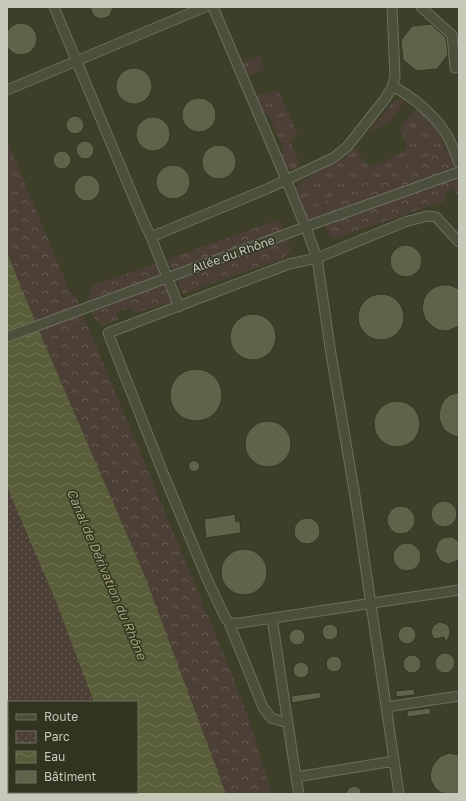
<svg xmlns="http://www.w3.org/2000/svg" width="466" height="801" font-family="'Golos Text',sans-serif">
<defs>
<pattern id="grass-tufts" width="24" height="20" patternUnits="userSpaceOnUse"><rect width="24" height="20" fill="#4c4036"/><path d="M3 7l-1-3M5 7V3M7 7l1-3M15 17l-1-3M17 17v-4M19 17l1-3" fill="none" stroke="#645a51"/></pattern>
<pattern id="forest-crowns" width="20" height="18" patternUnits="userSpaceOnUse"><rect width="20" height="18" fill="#4c4036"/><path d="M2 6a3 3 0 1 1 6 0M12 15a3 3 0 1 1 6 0" fill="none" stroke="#645a51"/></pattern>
<pattern id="park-dots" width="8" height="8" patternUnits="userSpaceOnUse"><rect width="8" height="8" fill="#4c4036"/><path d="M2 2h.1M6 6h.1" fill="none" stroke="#645a51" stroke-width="1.8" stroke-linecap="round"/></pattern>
<pattern id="water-waves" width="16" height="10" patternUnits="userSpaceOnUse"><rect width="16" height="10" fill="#5a5d3a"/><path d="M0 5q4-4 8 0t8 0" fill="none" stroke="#707354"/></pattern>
</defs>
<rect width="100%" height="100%" fill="#3d3f29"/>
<path fill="url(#grass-tufts)" d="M259,56L265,69L249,76L243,63Z
M278,89L298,136L290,140L299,162L297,168L290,170L282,160L283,148L269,115L264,114L256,97Z
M406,99L389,123L368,133L394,101Z
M421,109C433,122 443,134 444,152C400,168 357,185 316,206L321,217L309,223L296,188C307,174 328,167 343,158C348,155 353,150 358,146H360L358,151L364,163L371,166L387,160L404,151L407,146L400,129L412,112Z"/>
<path fill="url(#forest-crowns)" d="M7,140L69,290L76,297L231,672L249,720L272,794H226L144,574L48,352L7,253Z
M459,144V194H457L453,188L446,192L444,201L336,238L330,237L316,206C347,191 379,177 411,164C428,158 444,152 459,144Z
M280,219L291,251L286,254L284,258L183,294L168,259Z
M156,264L171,302L135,313L132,307L116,312L118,320L102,326L93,316L87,298L93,285Z"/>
<path fill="url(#park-dots)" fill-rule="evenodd" d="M7,374L129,671L164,794H7ZM9,702H137V792H9Z"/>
<path fill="url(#water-waves)" d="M7,253L48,352L144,574L226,794H115V792H137V702H94L55,599L7,487Z"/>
<path fill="#60624a" stroke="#343624" d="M90,7H113L110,16L102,19L97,18L93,15Z
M5 39a16 16 0 1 1 32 0a16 16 0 1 1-32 0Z
M431,24L446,38L448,55L437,69L417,71L403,60L401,40L412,26Z
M116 86a18 18 0 1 1 36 0a18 18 0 1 1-36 0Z
M182 115a17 17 0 1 1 34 0a17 17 0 1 1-34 0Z
M66 125a9 9 0 1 1 18 0a9 9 0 1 1-18 0Z
M136 134a17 17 0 1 1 34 0a17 17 0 1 1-34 0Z
M76 150a9 9 0 1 1 18 0a9 9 0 1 1-18 0Z
M202 162a17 17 0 1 1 34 0a17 17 0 1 1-34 0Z
M53 160a9 9 0 1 1 18 0a9 9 0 1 1-18 0Z
M156 182a17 17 0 1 1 34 0a17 17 0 1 1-34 0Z
M74 188a13 13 0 1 1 26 0a13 13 0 1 1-26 0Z
M390 261a16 16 0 1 1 32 0a16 16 0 1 1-32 0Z
M442,285H450L459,289V326L448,331L438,330L432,326L425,319L422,309L424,299L427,293L435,287Z
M358 317a23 23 0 1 1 46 0a23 23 0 1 1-46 0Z
M230 337a23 23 0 1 1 46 0a23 23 0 1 1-46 0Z
M170 395a26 26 0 1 1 52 0a26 26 0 1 1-52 0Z
M459,392V438L450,434L444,430L440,421L439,415L441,405L445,399L450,395Z
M374 424a23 23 0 1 1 46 0a23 23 0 1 1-46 0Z
M245 444a23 23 0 1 1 46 0a23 23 0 1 1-46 0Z
M188.5 466a5.5 5.5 0 1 1 11 0a5.5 5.5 0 1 1-11 0Z
M431 514a13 13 0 1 1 26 0a13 13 0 1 1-26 0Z
M387 520a14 14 0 1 1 28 0a14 14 0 1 1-28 0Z
M235,514L236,522L240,521L241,533L206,538L204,519Z
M294 531a13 13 0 1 1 26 0a13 13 0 1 1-26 0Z
M448,537H453L459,542V559L454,562L448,564L443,562L439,559L435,551L438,542L443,538Z
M393 557a14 14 0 1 1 28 0a14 14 0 1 1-28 0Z
M221 572a23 23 0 1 1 46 0a23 23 0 1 1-46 0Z
M439,622L447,624L450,629V635L446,642L444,637L434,639L432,635L431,632L433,626Z
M322 632a8 8 0 1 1 16 0a8 8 0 1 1-16 0Z
M398 635a9 9 0 1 1 18 0a9 9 0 1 1-18 0Z
M289 637a8 8 0 1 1 16 0a8 8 0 1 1-16 0Z
M435 663a10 10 0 1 1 20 0a10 10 0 1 1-20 0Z
M403 664a9 9 0 1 1 18 0a9 9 0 1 1-18 0Z
M326 664a8 8 0 1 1 16 0a8 8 0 1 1-16 0Z
M293 670a8 8 0 1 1 16 0a8 8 0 1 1-16 0Z
M414,689L415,695L396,697V691Z
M320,692L321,698L292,703L291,696Z
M430,708L431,714L407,717V711Z
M449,753L459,755V794L441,793L435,788L431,781L430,775L432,767L435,762L441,756Z
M354,786L359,787L362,794H345L349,788Z"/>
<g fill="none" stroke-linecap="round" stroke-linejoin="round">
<g stroke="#6d6f5e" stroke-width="11">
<path id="minor" d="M54,7L143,220L151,237
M213,7L286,179L303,221
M421,7L452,35L455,68
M392,86C412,96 433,114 445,132C451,141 455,153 459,163
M7,90L205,7
M308,233L317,258L331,354L355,496L399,794
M459,242L436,217L427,216L405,222L317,258L289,264L108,333L161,468L208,581L225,617L229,623H240L459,590
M165,272L151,237L269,188L333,158L347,147L385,99L392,88L395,77L392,7
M170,284L179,307
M7,337L305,227L459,172
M272,618L296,777L394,761
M229,623L263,707L271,718L288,723
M386,707L459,696
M296,777L299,794"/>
</g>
<use href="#minor" stroke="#4d4f3d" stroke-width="9"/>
</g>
<g text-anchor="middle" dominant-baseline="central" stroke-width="3" stroke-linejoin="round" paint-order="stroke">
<g font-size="12" fill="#c7c9b9" stroke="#323421">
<text transform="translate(233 254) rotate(-20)">Allée du Rhône</text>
</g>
<g font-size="13" font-style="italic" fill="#a1a477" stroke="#323421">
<text transform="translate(107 574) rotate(67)">Canal de Dérivation du Rhône</text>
</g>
</g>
<rect width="466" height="801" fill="none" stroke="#c7c9b9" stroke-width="16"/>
<rect x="8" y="701" width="130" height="92" fill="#323421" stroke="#6e705e"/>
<rect x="16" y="714" width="20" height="6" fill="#4d4f3d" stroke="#6e705e"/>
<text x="44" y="721" font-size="12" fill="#c7c9b9">Route</text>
<rect x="16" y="731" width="20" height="12" fill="url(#park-dots)" stroke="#6e705e"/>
<text x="44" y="741" font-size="12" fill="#c7c9b9">Parc</text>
<rect x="16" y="751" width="20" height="12" fill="url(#water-waves)" stroke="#6e705e"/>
<text x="44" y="761" font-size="12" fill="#c7c9b9">Eau</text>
<rect x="16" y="771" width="20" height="12" fill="#60624a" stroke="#6e705e"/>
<text x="44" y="781" font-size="12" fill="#c7c9b9">Bâtiment</text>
</svg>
